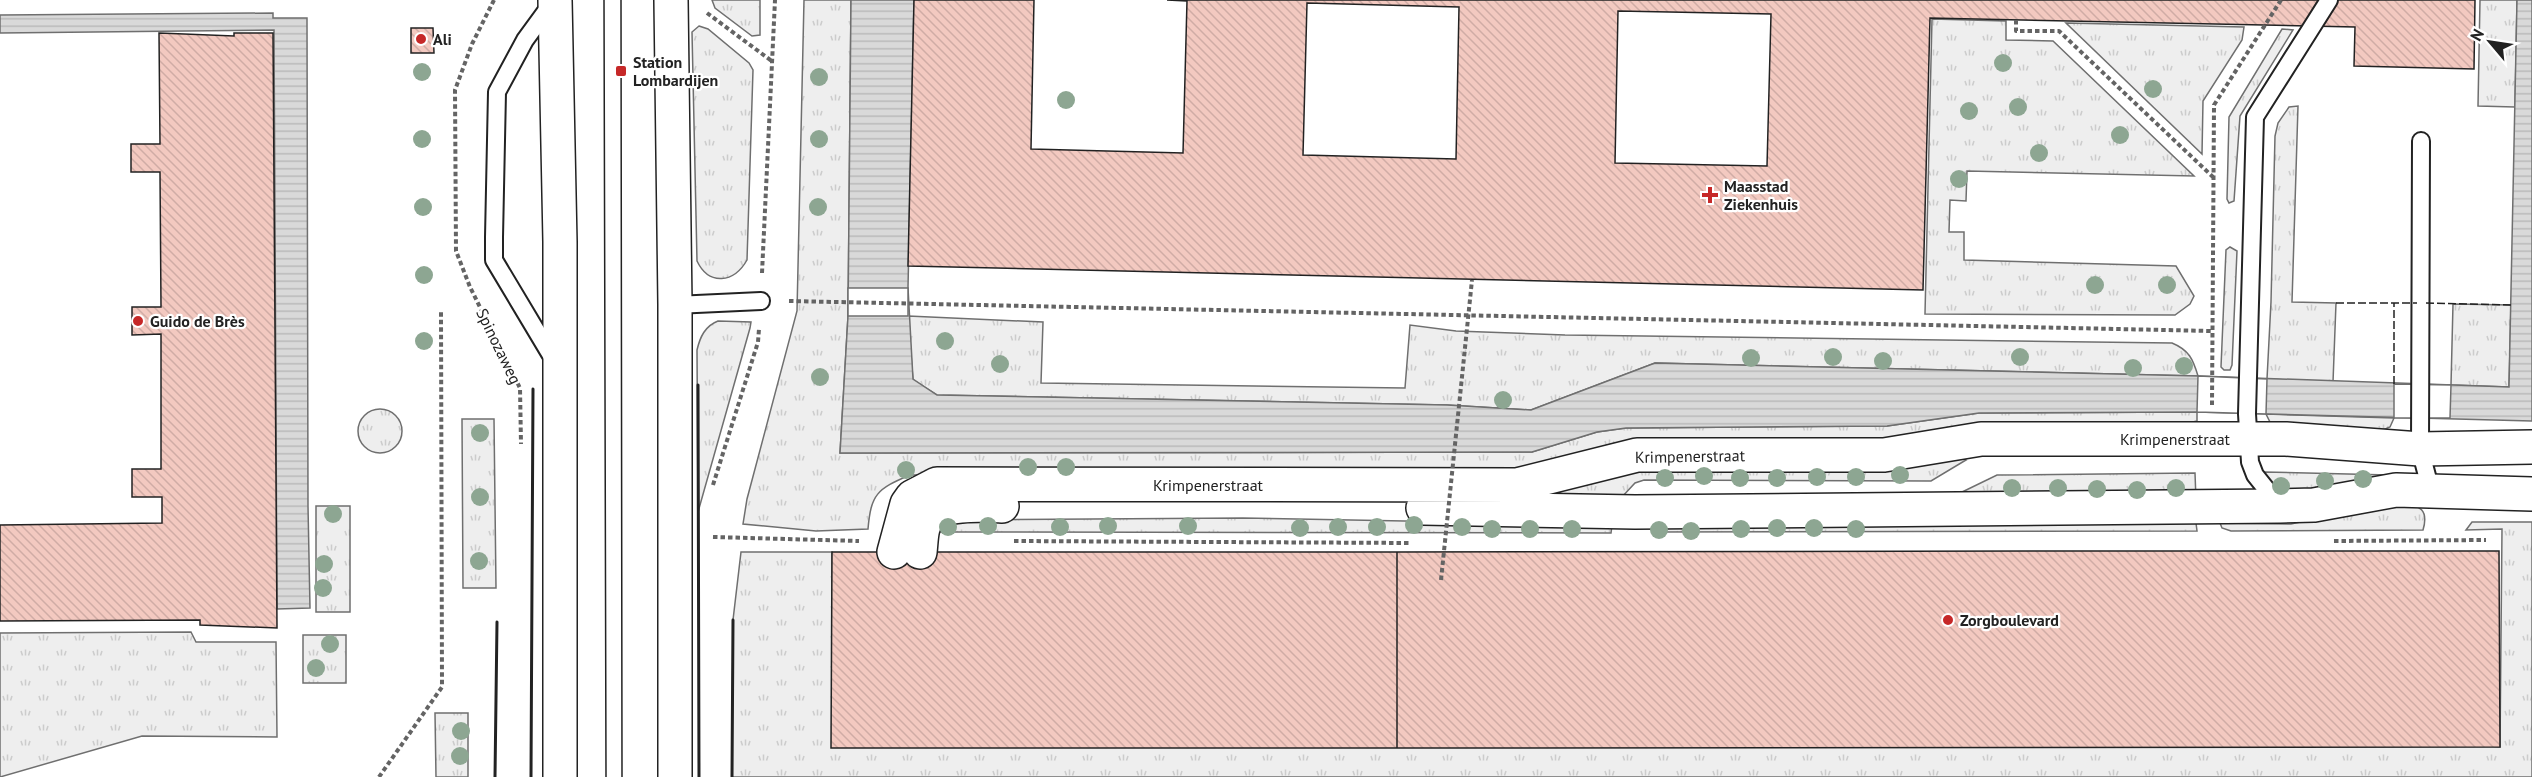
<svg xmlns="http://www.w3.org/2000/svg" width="2532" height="777" font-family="'PT Sans',sans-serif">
<defs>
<pattern id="grass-tufts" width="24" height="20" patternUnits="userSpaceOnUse" patternTransform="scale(1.5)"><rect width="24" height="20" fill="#eee"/><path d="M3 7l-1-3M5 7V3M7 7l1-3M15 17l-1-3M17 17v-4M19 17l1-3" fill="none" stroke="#ccc"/></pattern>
<pattern id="water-rules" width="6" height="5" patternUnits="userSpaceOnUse" patternTransform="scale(1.5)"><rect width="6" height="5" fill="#d9d9d9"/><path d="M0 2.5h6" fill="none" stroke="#bababa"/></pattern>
<pattern id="building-back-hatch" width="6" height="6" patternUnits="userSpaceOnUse" patternTransform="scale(1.5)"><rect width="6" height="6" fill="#f3c9c0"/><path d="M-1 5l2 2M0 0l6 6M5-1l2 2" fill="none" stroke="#d0aca5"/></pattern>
</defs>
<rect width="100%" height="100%" fill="#fff"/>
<path fill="url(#grass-tufts)" stroke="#6f6f6f" stroke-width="1.5" d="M712,0H760V35L752,36L715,8Z
M804,0H851L848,316L840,453L1532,452L1597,432L1626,428L1887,426L1979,413L2197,412V421L2164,429L1514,475H910C877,489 871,494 868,529L816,531L743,524L747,499L797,311Z
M2480,0H2517L2515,107L2478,106Z
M1932,19L2006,21V40L2053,41L2194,176L1967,171L1966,201L1950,200L1949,232H1964V260L2176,266L2194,296L2190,304L2175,315L1925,314Z
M2066,23L2244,27L2242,40L2203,101L2202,154Z
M699,26L708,29L749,63L753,70L747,260C734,283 709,286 697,261L692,32Z
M2282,29L2293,30L2240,116L2234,201L2229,203L2227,199L2229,117Z
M2298,106L2292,302L2336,303L2333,382L2267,379L2271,302L2275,136L2278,123L2289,107Z
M2230,247L2237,251L2232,365L2230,370H2224L2221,367L2226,250Z
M2453,304L2511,305L2509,387L2451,385Z
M908,316L1043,322L1041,383L1405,388L1410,325L1456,331L1565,335L2172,343C2189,350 2193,359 2198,376L1655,363L1531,410L1447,405L937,395L913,380Z
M718,321L751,322L750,328L698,512L697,350C700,337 705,326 718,321Z
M358 431a22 22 0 1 1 44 0a22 22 0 1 1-44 0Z
M2266,414L2394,418L2390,427L2383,430L2271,424Z
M462,419H494L496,588H463Z
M1960,457L1966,460L1931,481L1644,480L1635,483L1621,498H1530L1609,473Z
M2264,472L2389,475L2391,479L2285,493L2275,488Z
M2195,473L2196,500L1958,494L1997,475Z
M2398,501C2416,506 2430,506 2423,530L2231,531L2222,528L2220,523L2291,524Z
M316,506H350V612H316Z
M1243,518L1612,525L1611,533L939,532L947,520Z
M2472,522H2532V777H732L733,620L741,552H832V606L2500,747L2502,529L2466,530Z
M1655,523H2196L2197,531L1652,532Z
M191,632L196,642H276L277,737L142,736L0,777V633Z
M303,635H346V683H303Z
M435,713H468V777H436Z"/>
<path fill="url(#water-rules)" stroke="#6f6f6f" stroke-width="1.5" d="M851,0H914L908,288L913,379L937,395L1447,405L1531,410L1655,363L2198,376L2509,387L2517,0H2532V421L2197,412L1979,413L1887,426L1626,428L1597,432L1532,452L840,453L848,316Z
M273,13V18H307L308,506L310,608L277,609L274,30L0,33V15Z"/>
<path fill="#fff" stroke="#6f6f6f" stroke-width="1.5" d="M848,288H908V316H848Z
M2198,376L2267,379L2266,414L2197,412Z
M2394,384L2451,385L2450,418H2394Z"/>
<path fill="url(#building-back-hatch)" stroke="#222" stroke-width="1.5" fill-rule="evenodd" d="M914,0H1034L1031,149L1183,153L1187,1L1167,0H2475L2474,69L2354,66L2355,27L1930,18L1923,290L908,266ZM1307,3L1459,7L1456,159L1303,155ZM1618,11L1771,14L1767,166L1615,163Z
M411,28H433L434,53H411Z
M159,33L234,36V33H273L277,628L200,625V620L0,621V525L162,523V497H132V469H161V334L132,335V307H161L160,172H131V144H160Z
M2056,551H2499L2500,747L1397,748V552Z
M832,552H1397V748H831Z"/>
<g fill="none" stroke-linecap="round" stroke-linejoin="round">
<g stroke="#222" stroke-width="20">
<path id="lane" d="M552,3L525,40L497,92L494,237V260L555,362
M2421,141L2420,449L2431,491
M675,305L761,301
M2279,505L2255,475L2250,462L2247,414L2255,117L2329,0"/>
</g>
<g stroke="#222" stroke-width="36">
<path id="street" d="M1423,508L1635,512L2280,506L2314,505L2396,490L2532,494
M894,552L907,504L912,497L937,484L1517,485L1637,455H1884L1981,439H2286L2420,449L2532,447
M920,552C921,544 921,535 923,528C930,501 982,505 1002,506"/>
</g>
<g stroke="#222" stroke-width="36">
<path id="secondary" d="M555,0L560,242V777
M671,0L675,305V777"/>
</g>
<path stroke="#646464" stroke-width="4" stroke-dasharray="4.5 3" stroke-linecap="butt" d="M494,0L472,44L455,90L456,251L470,287L520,388L521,444
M707,13L773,62
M2016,20V31H2059L2213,177
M762,273L775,0
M789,301L2212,331
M2212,405L2214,105L2281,0
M713,485L758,342L759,329
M713,537L859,541
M1014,541L1411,543
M2334,541L2486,540
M379,777L442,687L441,312"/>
<use href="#lane" stroke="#fff" stroke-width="16"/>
<use href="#street" stroke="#fff" stroke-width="33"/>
<use href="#secondary" stroke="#fff" stroke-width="33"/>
<path stroke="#222" stroke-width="1.5" d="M604,0L606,777
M621,0L622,777"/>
<path stroke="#646464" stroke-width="4" stroke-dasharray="4.5 3" stroke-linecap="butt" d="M1441,580L1472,280"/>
<path stroke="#222" stroke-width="1.5" stroke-dasharray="8 3" stroke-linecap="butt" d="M2336,303H2417
M2426,303L2511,305
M2394,384V303"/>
<path stroke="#222" stroke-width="3" d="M698,385L699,777
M495,777L497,622
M531,777L533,389
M732,777L733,620"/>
</g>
<g fill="#8da692">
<circle cx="2003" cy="63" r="9"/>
<circle cx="422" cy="72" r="9"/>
<circle cx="819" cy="77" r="9"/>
<circle cx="2153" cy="89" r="9"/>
<circle cx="1066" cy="100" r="9"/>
<circle cx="2018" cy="107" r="9"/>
<circle cx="1969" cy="111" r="9"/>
<circle cx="2120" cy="135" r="9"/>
<circle cx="422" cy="139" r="9"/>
<circle cx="819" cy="139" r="9"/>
<circle cx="2039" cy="153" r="9"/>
<circle cx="1959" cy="179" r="9"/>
<circle cx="423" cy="207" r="9"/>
<circle cx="818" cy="207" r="9"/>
<circle cx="424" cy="275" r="9"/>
<circle cx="2095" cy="285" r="9"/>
<circle cx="2167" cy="285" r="9"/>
<circle cx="424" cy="341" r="9"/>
<circle cx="945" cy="341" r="9"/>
<circle cx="1833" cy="357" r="9"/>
<circle cx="2020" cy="357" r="9"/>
<circle cx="1751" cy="358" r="9"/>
<circle cx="1883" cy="361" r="9"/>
<circle cx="1000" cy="364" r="9"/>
<circle cx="2184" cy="366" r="9"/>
<circle cx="2133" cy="368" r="9"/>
<circle cx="820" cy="377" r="9"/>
<circle cx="1503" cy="400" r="9"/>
<circle cx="480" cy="433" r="9"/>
<circle cx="1028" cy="467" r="9"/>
<circle cx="1066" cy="467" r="9"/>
<circle cx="906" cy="470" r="9"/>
<circle cx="1900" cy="475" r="9"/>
<circle cx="1704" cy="476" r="9"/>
<circle cx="1817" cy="477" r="9"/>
<circle cx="1856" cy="477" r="9"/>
<circle cx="1665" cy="478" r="9"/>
<circle cx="1740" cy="478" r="9"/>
<circle cx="1777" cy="478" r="9"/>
<circle cx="2363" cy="479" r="9"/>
<circle cx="2325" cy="481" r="9"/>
<circle cx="2281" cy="486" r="9"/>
<circle cx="2012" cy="488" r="9"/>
<circle cx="2058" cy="488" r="9"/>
<circle cx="2176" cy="488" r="9"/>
<circle cx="2097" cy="489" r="9"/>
<circle cx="2137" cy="490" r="9"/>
<circle cx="480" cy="497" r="9"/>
<circle cx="333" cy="514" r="9"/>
<circle cx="1414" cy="525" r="9"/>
<circle cx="988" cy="526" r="9"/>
<circle cx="1108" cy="526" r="9"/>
<circle cx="1188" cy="526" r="9"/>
<circle cx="948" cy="527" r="9"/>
<circle cx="1060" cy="527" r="9"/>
<circle cx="1338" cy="527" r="9"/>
<circle cx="1377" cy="527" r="9"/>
<circle cx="1462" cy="527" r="9"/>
<circle cx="1300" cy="528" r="9"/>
<circle cx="1777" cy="528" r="9"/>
<circle cx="1814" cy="528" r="9"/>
<circle cx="1492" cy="529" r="9"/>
<circle cx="1530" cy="529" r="9"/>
<circle cx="1572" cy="529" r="9"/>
<circle cx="1741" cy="529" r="9"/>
<circle cx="1856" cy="529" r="9"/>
<circle cx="1659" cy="530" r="9"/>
<circle cx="1691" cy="531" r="9"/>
<circle cx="479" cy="561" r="9"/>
<circle cx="324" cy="564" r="9"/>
<circle cx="323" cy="588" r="9"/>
<circle cx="330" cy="644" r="9"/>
<circle cx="316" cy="668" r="9"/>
<circle cx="461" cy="731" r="9"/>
<circle cx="460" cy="756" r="9"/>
</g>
<g fill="#c62828" stroke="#fff" stroke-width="2">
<circle cx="421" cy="39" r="6"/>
<rect x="615" y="65" width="12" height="12" rx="3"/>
<path d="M1707 186h6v6h6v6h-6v6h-6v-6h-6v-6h6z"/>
<circle cx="138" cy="321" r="6"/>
<circle cx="1948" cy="620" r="6"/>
</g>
<g text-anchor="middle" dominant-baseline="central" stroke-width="4.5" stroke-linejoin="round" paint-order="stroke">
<g font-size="16" font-weight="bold" fill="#222" stroke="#fff" text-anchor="start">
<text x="433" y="39">Ali</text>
<text x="633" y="62">Station<tspan x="633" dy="18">Lombardijen</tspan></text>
<text x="1724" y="186">Maasstad<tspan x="1724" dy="18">Ziekenhuis</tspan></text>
<text x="150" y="321">Guido de Brès</text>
<text x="1960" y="620">Zorgboulevard</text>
</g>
<g font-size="16" fill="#222" stroke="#fff">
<text transform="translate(499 346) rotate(64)">Spinozaweg</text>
<text x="2175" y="439">Krimpenerstraat</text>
<text transform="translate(1690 456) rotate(-1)">Krimpenerstraat</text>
<text x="1208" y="485">Krimpenerstraat</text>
</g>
</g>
<g transform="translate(2490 42) rotate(299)" stroke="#ffffff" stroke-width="4.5" paint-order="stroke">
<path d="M0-4.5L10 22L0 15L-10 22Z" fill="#222222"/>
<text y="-9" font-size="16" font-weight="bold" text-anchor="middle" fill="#222222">N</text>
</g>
</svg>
